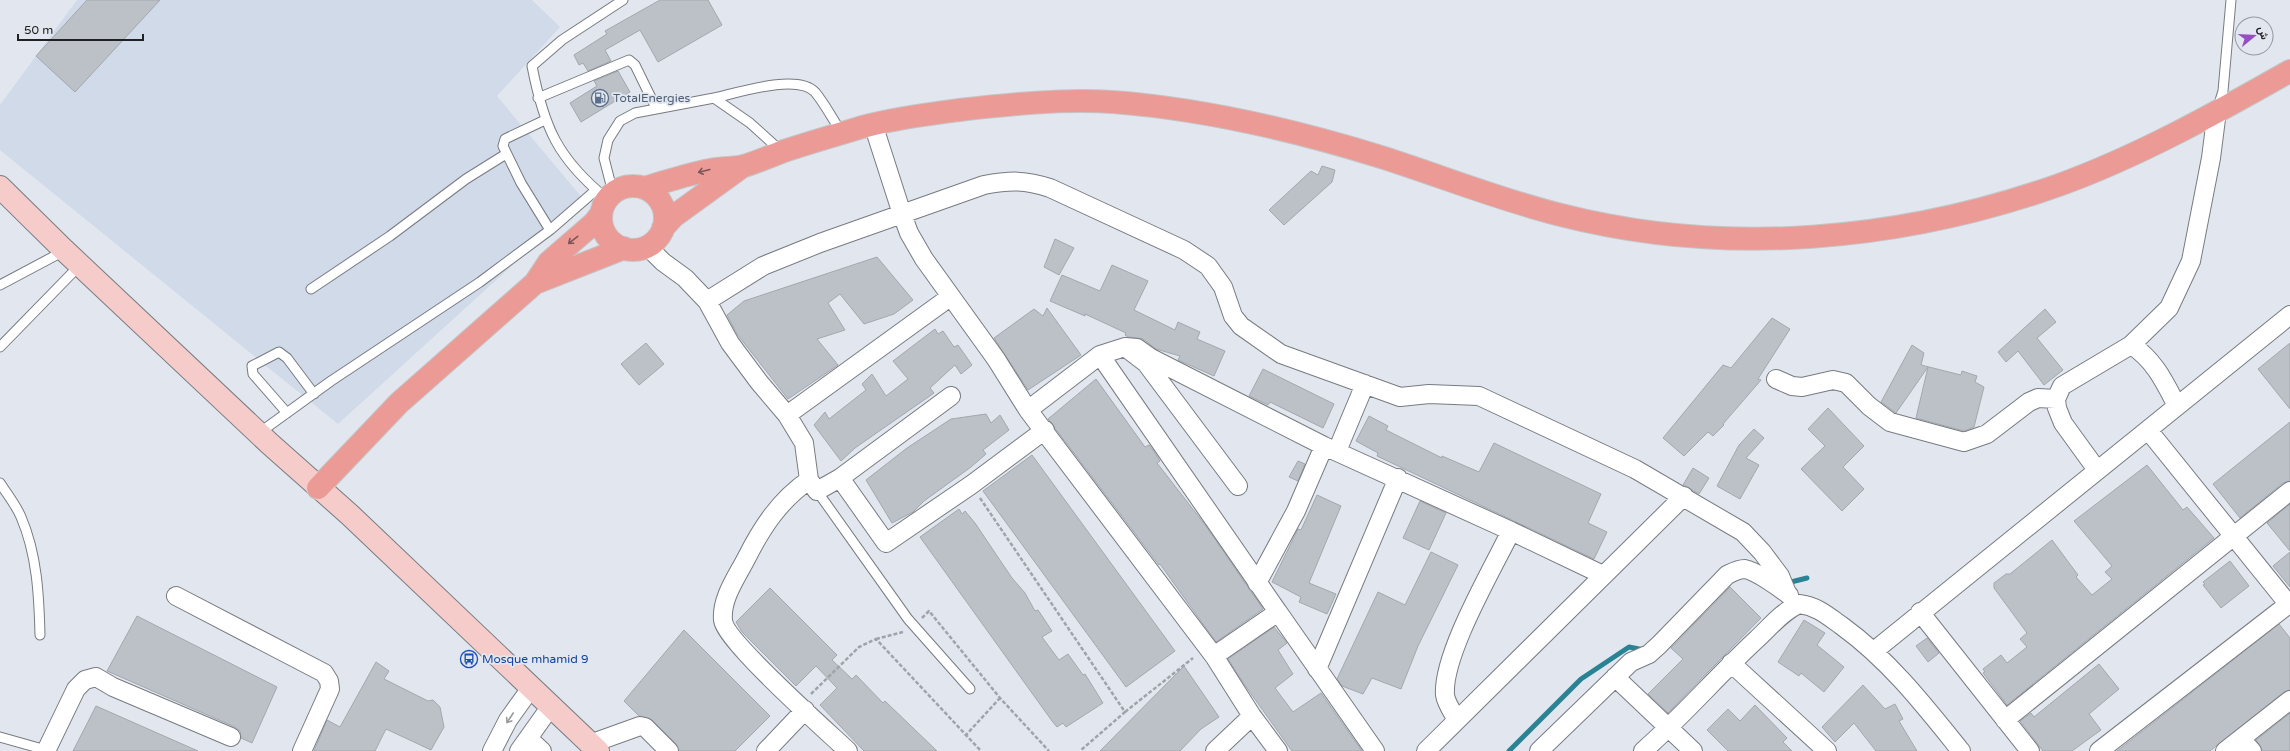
<svg xmlns="http://www.w3.org/2000/svg" width="2290" height="751" font-family="'Varela Round',Vazirmatn,sans-serif">
<rect width="100%" height="100%" fill="#e2e7ef"/>
<path fill="#d1dae8" d="M77,0H532L560,27L497,96L584,200L338,424L0,150V105Z"/>
<g fill="none" stroke-linecap="round" stroke-linejoin="round">
<path stroke="#2a8295" stroke-width="5" d="M1787,583L1807,578
M1509,751L1581,679L1629,647L1644,650"/>
</g>
<path fill="#bcc1c8" stroke="#a3a7ae" d="M87,0H160L75,92L36,56Z
M660,0H708L722,25L658,62L640,30L605,50L611,61L588,71L583,63L579,65L574,55L607,34L605,31Z
M618,71L630,92L581,122L570,103L597,86L594,81Z
M1322,166L1335,170L1332,182L1284,225L1269,210L1311,171L1318,175Z
M1055,239L1074,248L1059,275L1044,267Z
M877,257L913,300L894,314L864,324L840,294L828,303L845,330L817,339L838,365L788,399L737,334L727,315L744,301Z
M1112,265L1148,281L1134,310L1175,330L1178,322L1200,332L1197,339L1225,351L1214,376L1178,360L1180,356L1156,349L1143,339L1128,337L1125,335L1126,333L1085,314V316L1050,301L1062,275L1100,291Z
M1047,308L1081,355L1028,390L994,338L1034,309L1043,316Z
M2045,309L2056,322L2037,338L2063,370L2044,385L2018,351L2006,362L1998,352Z
M1772,318L1790,329L1758,379L1761,380L1723,424L1724,425L1713,436L1708,432L1684,456L1663,438L1723,365L1731,368Z
M935,329L938,334L943,331L954,347L958,345L972,365L961,374L955,365L930,388L934,393L855,448L841,461L814,425L825,412L829,419L866,390L862,384L872,374L886,396L908,379L893,361Z
M646,343L664,364L639,385L621,364Z
M2290,343V409L2258,369Z
M1912,345L1924,353L1921,365L1961,375L1962,371L1977,376L1975,382L1984,387L1974,427L1964,431L1916,418L1928,367L1896,413L1881,402Z
M1263,369L1334,404L1323,428L1270,402L1268,405L1249,396Z
M1096,379L1145,447L1149,445L1153,450L1160,461L1157,463L1206,526L1263,609L1216,642L1160,564L1159,565L1048,419Z
M1828,408L1864,446L1843,467L1864,489L1842,511L1801,469L1825,446L1808,429Z
M986,414L991,423L1000,415L1009,430L983,450L986,454L971,467L924,501L913,512L892,523L866,480L907,448L951,419Z
M1369,416L1388,426L1386,430L1442,458V456L1479,472L1494,443L1601,494L1588,523L1607,532L1594,559L1377,456L1378,453L1356,441Z
M2290,422V481L2283,483L2240,518L2213,484Z
M1754,429L1764,438L1746,458L1759,465L1740,499L1717,486L1739,445Z
M1032,455L1175,651L1126,687L983,491Z
M1298,461L1305,464L1298,481L1289,477Z
M2147,465L2183,510L2187,507L2214,538L2007,705L1983,673L1985,672L1983,669L2001,655L2007,663L2027,647L2020,639L2027,633L1994,588V583L2006,574H2010L2052,540L2078,575L2076,577L2092,595L2112,579L2105,572L2112,566L2074,521Z
M1693,468L1709,478L1699,494L1683,485Z
M1317,495L1341,506L1309,583L1336,594L1327,614L1299,602L1301,597L1272,582L1298,529L1301,530Z
M1420,501L1446,513L1429,550L1403,538Z
M2290,504V551L2267,523Z
M959,509L962,514L965,511L975,523L1012,578L1025,593L1035,611L1038,610L1052,631L1042,637L1059,660L1068,654L1083,675L1085,674L1103,703L1066,727L1063,723L1057,727L1052,721L920,537Z
M1431,552L1458,565L1418,646L1401,689L1372,678L1363,694L1342,686L1337,679L1378,592L1405,605Z
M2290,552V587L2273,566Z
M2230,561L2249,586L2221,608L2203,585L2205,584L2203,582Z
M1730,587L1761,618L1668,713L1648,694L1683,659L1671,648Z
M770,588L837,655L832,660L852,679L856,675L883,703L885,701L937,751H864L820,705L837,688L816,666L796,686L742,632L736,622Z
M137,616L277,687L252,743L241,738L240,731L235,727L107,671Z
M1804,620L1825,633L1817,645L1844,667L1824,692L1801,673L1799,676L1778,662Z
M2279,624L2290,638V690L2284,692L2210,751H2117Z
M1274,627L1287,643L1278,650L1293,674L1275,688L1293,712L1321,693L1362,751H1292L1244,684L1228,659Z
M684,630L770,716L735,751H679L676,744L652,720L639,716L624,701Z
M1927,638L1939,653L1928,662L1916,646Z
M376,662L389,671L384,679L428,701L433,700L440,707L444,727L431,750L386,729L375,751H314L327,720L340,727Z
M2099,664L2119,689L2089,714L2101,730L2072,751H2043L2020,721L2031,713L2034,717Z
M1184,666L1219,717L1201,729L1180,751H1100Z
M1863,685L1885,709L1895,704L1903,719L1899,721L1917,751H1876L1854,723L1835,742L1822,727Z
M1755,705L1787,738L1783,742L1792,751H1728L1707,730L1728,709L1740,721Z
M96,706L198,751H73Z
M2290,713V751H2263L2256,740Z"/>
<g fill="none" stroke-linecap="round" stroke-linejoin="round">
<g stroke="#777b81" stroke-width="11">
<path id="service" d="M538,98L629,60L635,65L656,108
M714,98C737,93 797,73 815,92C825,104 833,120 842,133
M2218,107L2223,91L2231,0
M545,120L505,139L503,146L521,183L550,230
M613,193L604,158L608,140L620,121L635,113L714,98L750,123L781,151
M607,199C558,159 544,128 532,66L562,40L623,0
M0,285L64,251
M311,289L390,236L466,179L506,154
M0,347L80,265
M287,413L253,374L252,366L279,352L287,358L314,394
M259,433L331,381L480,282L550,230L596,190
M0,483C7,494 16,505 21,517C37,554 39,595 40,635
M817,491L908,619L970,689
M0,737L46,750"/>
</g>
<g stroke="#777b81" stroke-width="20">
<path id="minor" d="M873,124L902,214L909,233L924,259L996,359L1028,410L1214,656L1252,716L1278,751
M647,246L663,262L685,278L707,301L730,343L759,382L787,415L804,443L809,480C780,500 762,527 746,559C736,578 721,599 723,620C724,640 828,732 848,751
M707,301L763,266L820,243L984,185C1011,180 1025,180 1050,188L1184,250L1208,266L1223,287L1233,316L1241,326L1281,354L1400,397L1429,394L1479,396L1635,469L1743,532L1762,552L1780,576L1787,593
M2131,345C2154,359 2165,383 2177,406
M1125,347L1137,348L1151,358L1324,446L1511,531
M1100,355L1278,612
M1776,379L1792,386L1802,387L1833,380L1846,383L1869,406L1890,422L1964,442L1987,434L2029,402L2038,398L2056,399
M1028,410L1100,355L1125,347L1146,363L1238,486
M787,415L950,297
M2148,430L2290,606
M1337,451L1365,384
M2097,470L2063,423L2057,408L2056,399L2062,386L2131,345L2169,308L2191,261L2211,158L2217,111
M840,478L886,543L971,485L1045,430
M809,480L817,491L840,478L951,396
M1257,583L1296,511L1324,446
M176,596L324,673L329,681L330,689L302,751
M1920,612L2030,751
M1874,651L2290,315
M1214,656L1278,612L1375,751
M1731,663L1827,751
M1317,669L1398,478
M1615,677L1693,751
M1457,720C1453,713 1446,703 1445,695C1442,655 1492,570 1511,531L1603,575
M2005,720L2290,491
M528,738L542,751
M2241,739L2252,751
M590,744L640,726L645,727L669,751
M46,751L76,689L85,680L96,677L113,687L231,737
M492,751L508,720L531,688
M519,751L551,706
M766,751L805,710
M1215,751L1252,716
M1426,751L1684,496
M1539,751L1631,662L1649,654L1659,645L1727,575C1733,572 1738,569 1745,569C1756,571 1780,588 1789,595
M1643,751C1683,716 1718,675 1757,639C1770,627 1783,611 1799,604C1817,606 1828,616 1842,626C1890,661 1924,705 1961,751
M2099,751L2290,603
M2225,751L2290,700"/>
</g>
<g stroke="#777b81" stroke-width="24">
<path id="secondary" d="M0,187L64,250L270,444L350,515L598,751"/>
</g>
<g stroke="#c5c5c6" stroke-width="24">
<path id="primary" d="M601 218a32 32 0 1 1 64 0a32 32 0 1 1-64 0Z
M644,188C665,182 687,174 710,170C721,168 733,168 744,166C757,162 771,156 784,151C811,142 839,134 866,126C896,118 928,114 959,110C1010,104 1062,99 1113,102C1205,109 1294,130 1381,157C1441,176 1500,200 1561,215C1725,257 1901,241 2059,185C2139,156 2216,113 2290,71
M663,228L674,216L743,166
M535,283L624,248
M318,488L399,403L535,283L549,262L594,223L601,214"/>
</g>
<path stroke="#a0a4aa" stroke-width="2.5" stroke-dasharray="4 2" stroke-linecap="butt" d="M980,498L1125,712L1080,751
M922,618L929,611L1000,698L1049,751
M876,639L903,632
M811,694L859,647L876,639L981,751
M1125,712L1193,658
M965,736L1000,698"/>
<use href="#service" stroke="#fff" stroke-width="9"/>
<use href="#minor" stroke="#fff" stroke-width="18"/>
<use href="#secondary" stroke="#f5ccca" stroke-width="22"/>
<use href="#primary" stroke="#eb9a95" stroke-width="22"/>
</g>
<defs><path id="oneway-shaft" d="M-6 0H5M1.5-3L5.5 0L1.5 3" fill="none" stroke-width="1.6" stroke-linecap="round" stroke-linejoin="round"/></defs>
<g stroke="#7b5757">
<use href="#oneway-shaft" transform="translate(704 171) rotate(166)"/>
<use href="#oneway-shaft" transform="translate(573 240) rotate(142)"/>
</g>
<use stroke="#9b9b9c" href="#oneway-shaft" transform="translate(510 718) rotate(123)"/>
<defs>
<g id="fuel-ring" transform="scale(0.9)"><circle r="9.5" fill="#e2e7ef" stroke="#5c6f8a" stroke-width="1.5"/><path d="M-5.5-6h7V0h2V4h1.3V-2.5L3-4.5l.8-.8L6-3V5H2.5V1h-1V6h-7ZM-4.2-4.7v3.2H.2V-4.7Z" fill="#5c6f8a"/></g>
<g id="bus-ring" transform="scale(0.9)"><circle r="9.5" fill="#e2e7ef" stroke="#1a4fb4" stroke-width="1.5"/><path d="M-5-6H5V4H4V6H2V4H-2V6H-4V4H-5ZM-3.5-4V0h7V-4ZM-3.5 1.2v1.5H-2V1.2ZM2 1.2v1.5H3.5V1.2Z" fill="#1a4fb4"/></g>
</defs>
<g fill-rule="evenodd">
<use href="#fuel-ring" x="600" y="98"/>
<use href="#bus-ring" x="469" y="659"/>
</g>
<g text-anchor="middle" dominant-baseline="central" stroke-width="3.5" stroke-linejoin="round" paint-order="stroke">
<g font-size="12" fill="#4e5e75" stroke="#e2e7ef" text-anchor="start">
<text x="613" y="98">TotalEnergies</text>
</g>
<g font-size="12" fill="#164399" stroke="#e2e7ef" text-anchor="start">
<text x="482" y="659">Mosque mhamid 9</text>
</g>
</g>
<g transform="translate(2254 36) rotate(72)"><circle r="19" fill="#e2e7ef" stroke="#94989e"/>
<path d="M0-3L7 15L0 10L-7 15Z" fill="#984ec1"/>
<text y="-6" font-size="11" font-weight="bold" text-anchor="middle" fill="#202124">ش</text>
</g>
<path d="M18 34v6h125v-6" fill="none" stroke="#202124" stroke-width="2"/>
<text x="24" y="34" font-size="12" fill="#202124" stroke="#e2e7ef" stroke-width="3" paint-order="stroke">50 m</text>
</svg>
